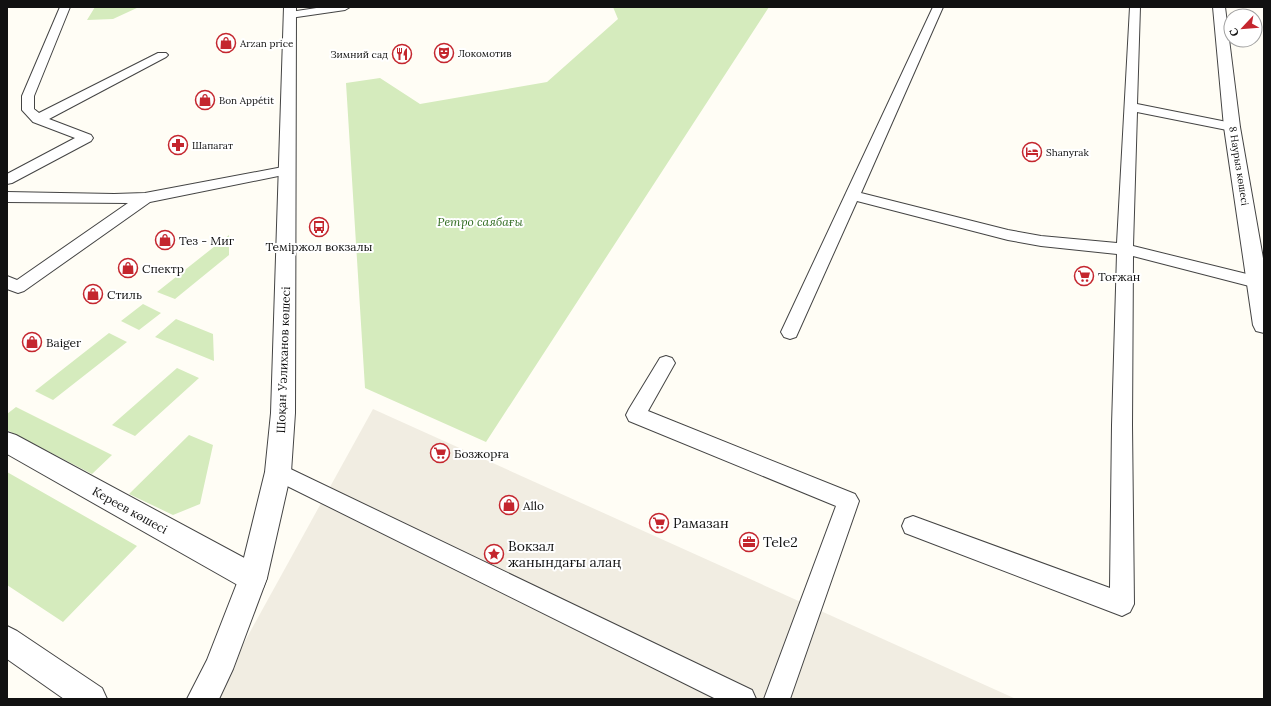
<svg xmlns="http://www.w3.org/2000/svg" width="1271" height="706" font-family="Lora,serif">
<rect width="100%" height="100%" fill="#fffdf5"/>
<path fill="#d5ebbd" d="M95,7H139L113,19L87,20Z
M613,7H769L486,442L365,388L346,83L380,78L420,104L547,82L618,19Z
M229,235V255L175,299L157,292Z
M143,304L161,313L139,330L121,321Z
M176,319L213,334L214,361L155,337Z
M109,333L127,342L53,400L35,391Z
M177,368L199,378L135,436L112,425Z
M16,407L112,455L92,474L7,430V414Z
M189,435L213,445L200,504L173,515L129,494Z
M7,472L137,546L63,622L7,585Z"/>
<path fill="#f1ede2" d="M373,409L1016,699H213Z"/>
<g fill="none" stroke-linecap="round" stroke-linejoin="round">
<g stroke="#444" stroke-width="2">
<path id="service" d="M60,7H70L34,96V109L39,113L158,53H166L168,55L166,57L49,119L91,135L93,138L91,141L12,183L7,184V174L75,138L33,122L22,110V96Z
M323,7H350L345,10L290,18L285,15L290,12Z
M933,7H943L861,193L1008,230L1041,236L1117,243L1130,7H1140L1137,104L1237,124L1239,127L1237,130L1232,131L1137,112L1133,246L1263,278L1264,284L1263,286L1257,288L1133,256L1132,425L1134,604L1130,612L1122,616L905,533L902,526L905,519L913,516L1110,588L1112,425L1117,254L1041,246L1008,240L857,201L796,337L790,339L784,337L781,332Z
M288,166L293,167L295,170L293,173L150,202L24,291L18,293L7,289V276L17,280L128,203L7,202V192L114,194L145,193Z
M666,356L672,358L675,363L648,411L855,494L859,501L790,699H764L836,506L629,421L626,415L629,409L660,358Z
M278,463L752,690L756,699H716L271,478L268,472L271,466Z"/>
</g>
<g stroke="#444" stroke-width="2">
<path id="minor" d="M1213,7H1225L1240,127L1264,264V333L1256,331L1253,325L1224,127Z
M7,432L16,435L263,568L267,578L263,588L253,592L243,588L7,454Z
M7,626L17,631L102,688L107,699H64L7,659Z"/>
</g>
<g stroke="#444" stroke-width="2">
<path id="tertiary" d="M284,7H296L295,413L291,472L267,578L233,669L219,699H187L207,660L239,578L265,472L271,413Z"/>
</g>
<use href="#service" fill="#fff" fill-rule="evenodd"/>
<use href="#minor" fill="#fff" fill-rule="evenodd"/>
<use href="#tertiary" fill="#fff" fill-rule="evenodd"/>
</g>
<defs>
<g id="shop-ring" transform="scale(1)"><circle r="9.5" fill="#fff" stroke="#c4262e" stroke-width="1.5"/><path d="M-5-2.5h2.3a2.7 3.5 0 0 1 5.4 0H5L5.5 6h-11ZM-1.5-2.5h3a1.5 2.3 0 0 0-3 0Z" fill="#c4262e"/></g>
<g id="theatre-ring" transform="scale(1)"><circle r="9.5" fill="#fff" stroke="#c4262e" stroke-width="1.5"/><path d="M-5-5.5Q0-4 5-5.5V0Q5 5 0 6Q-5 5-5 0ZM-3.3-2.5H-1v1.5H-3.3ZM1-2.5H3.3v1.5H1ZM-2.8 1Q0 5.5 2.8 1Z" fill="#c4262e"/></g>
<g id="restaurant-ring" transform="scale(1)"><circle r="9.5" fill="#fff" stroke="#c4262e" stroke-width="1.5"/><path d="M-5-6h1v4h1v-4h1v4h1v-4h1v5L-1.5 .5V6h-2V.5L-5-1ZM5-6V6H3V1.5H1.5Q1.5-4 5-6Z" fill="#c4262e"/></g>
<g id="pharmacy-ring" transform="scale(1)"><circle r="9.5" fill="#fff" stroke="#c4262e" stroke-width="1.5"/><path d="M-2-6h4v4h4v4h-4v4h-4v-4h-4v-4h4Z" fill="#c4262e"/></g>
<g id="hotel-ring" transform="scale(1)"><circle r="9.5" fill="#fff" stroke="#c4262e" stroke-width="1.5"/><path d="M-6-4.5h1.5V1H6V5H4.5V3h-9V5H-6ZM-4 0a1.8 1.8 0 1 1 3.6 0ZM.5 0V-2.5h3Q6-2.5 6 0Z" fill="#c4262e"/></g>
<g id="bus-ring" transform="scale(1)"><circle r="9.5" fill="#fff" stroke="#c4262e" stroke-width="1.5"/><path d="M-5-6H5V4H4V6H2V4H-2V6H-4V4H-5ZM-3.5-4V0h7V-4ZM-3.5 1.2v1.5H-2V1.2ZM2 1.2v1.5H3.5V1.2Z" fill="#c4262e"/></g>
<g id="supermarket-ring" transform="scale(1)"><circle r="9.5" fill="#fff" stroke="#c4262e" stroke-width="1.5"/><path d="M-6-5.5h2.5l.6 2H6L4.5 2H-2.5L-4.4-4H-6ZM-1.5 3.2a1.3 1.3 0 1 0 .1 0ZM3 3.2a1.3 1.3 0 1 0 .1 0Z" fill="#c4262e"/></g>
<g id="office-ring" transform="scale(1)"><circle r="9.5" fill="#fff" stroke="#c4262e" stroke-width="1.5"/><path d="M-6-3h4V-5.5h4V-3h4V5H-6ZM-1-4.5V-3h2v-1.5ZM-6 0V1H6V0Z" fill="#c4262e"/></g>
<g id="sight-ring" transform="scale(1)"><circle r="9.5" fill="#fff" stroke="#c4262e" stroke-width="1.5"/><path d="M0-6L1.8-2.2L6-1.7L2.9 1.2L3.7 5.4L0 3.3L-3.7 5.4L-2.9 1.2L-6-1.7L-1.8-2.2Z" fill="#c4262e"/></g>
</defs>
<g fill-rule="evenodd">
<use href="#shop-ring" x="226" y="43"/>
<use href="#theatre-ring" x="444" y="53"/>
<use href="#restaurant-ring" x="402" y="54"/>
<use href="#shop-ring" x="205" y="100"/>
<use href="#pharmacy-ring" x="178" y="145"/>
<use href="#hotel-ring" x="1032" y="152"/>
<use href="#bus-ring" x="319" y="227"/>
<use href="#shop-ring" x="165" y="240"/>
<use href="#shop-ring" x="128" y="268"/>
<use href="#supermarket-ring" x="1084" y="276"/>
<use href="#shop-ring" x="93" y="294"/>
<use href="#shop-ring" x="32" y="342"/>
<use href="#supermarket-ring" x="440" y="453"/>
<use href="#shop-ring" x="509" y="505"/>
<use href="#supermarket-ring" x="659" y="523"/>
<use href="#office-ring" x="749" y="542"/>
<use href="#sight-ring" x="494" y="554"/>
</g>
<g text-anchor="middle" dominant-baseline="central" stroke-width="4" stroke-linejoin="round" paint-order="stroke">
<g font-size="10" fill="#111" stroke="#fff" text-anchor="start">
<text x="240" y="43">Arzan price</text>
<text x="458" y="53">Локомотив</text>
<text x="388" y="54" text-anchor="end">Зимний сад</text>
<text x="219" y="100">Bon Appétit</text>
<text x="192" y="145">Шапагат</text>
<text x="1046" y="152">Shanyrak</text>
</g>
<g font-size="10" fill="#111" stroke="#fff">
<text transform="translate(1239 166) rotate(81)">8 Наурыз көшесі</text>
</g>
<g font-size="12" font-style="italic" fill="#2f6b1f" stroke="#fff">
<text x="480" y="221">Ретро саябағы</text>
</g>
<g font-size="12" fill="#111" stroke="#fff" text-anchor="start">
<text x="179" y="240">Тез - Миг</text>
<text x="319" y="246" text-anchor="middle">Теміржол вокзалы</text>
<text x="142" y="268">Спектр</text>
<text x="1098" y="276">Тоғжан</text>
<text x="107" y="294">Стиль</text>
<text x="46" y="342">Baiger</text>
<text x="454" y="453">Бозжорға</text>
<text x="523" y="505">Allo</text>
</g>
<g font-size="12" fill="#111" stroke="#fff">
<text transform="translate(283 360) rotate(-88)">Шоқан Уәлиханов көшесі</text>
<text transform="translate(130 510) rotate(29)">Кереев көшесі</text>
</g>
<g font-size="14" fill="#111" stroke="#fff" text-anchor="start">
<text x="673" y="523">Рамазан</text>
<text x="763" y="542">Tele2</text>
<text x="508" y="546">Вокзал<tspan x="508" dy="16">жанындағы алаң</tspan></text>
</g>
</g>
<rect width="1271" height="706" fill="none" stroke="#111111" stroke-width="16"/>
<g transform="translate(1243 28) rotate(244)"><circle r="19" fill="#ffffff" stroke="#a0a0a0"/>
<path d="M0-3L7 15L0 10L-7 15Z" fill="#c4262e"/>
<text y="-6" font-size="11" font-weight="bold" text-anchor="middle" fill="#111111">С</text>
</g>
</svg>
